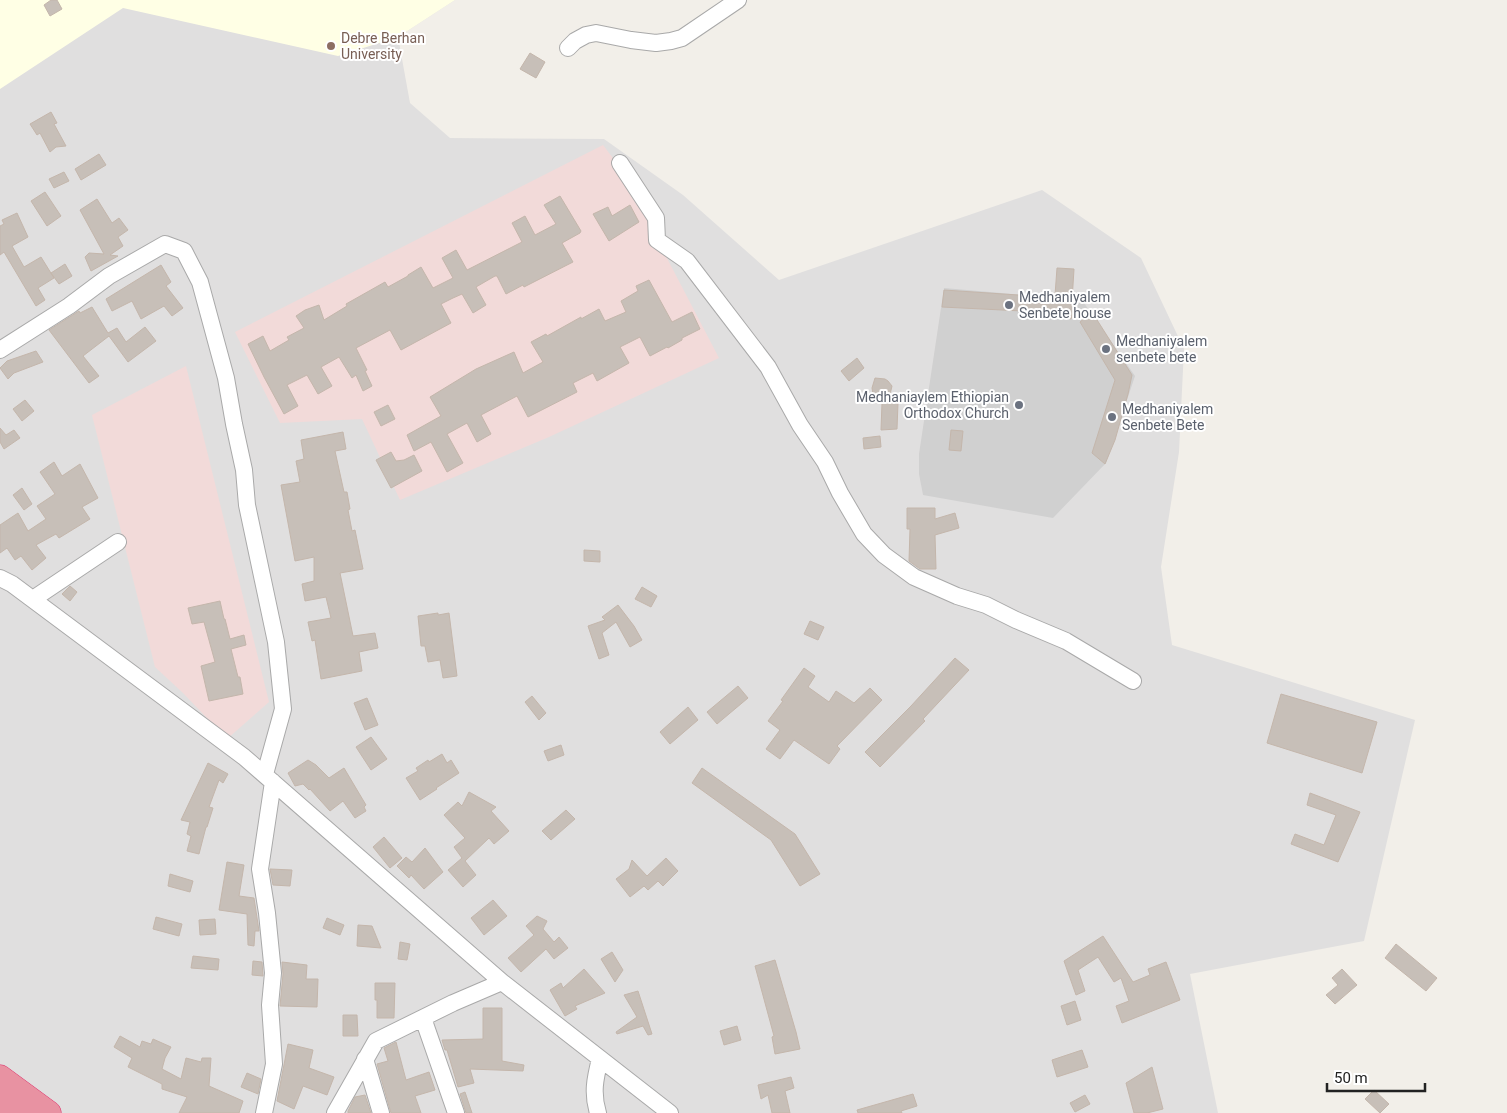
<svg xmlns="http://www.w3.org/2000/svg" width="1507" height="1113" font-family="Roboto,sans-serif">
<rect width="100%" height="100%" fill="#f2efe9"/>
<path fill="#e0dfdf" d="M0,0H455L398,37L410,103L450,138L604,139L683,195L779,280L1042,190L1141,258L1184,349L1179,452L1161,567L1172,645L1415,720L1364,941L1190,974L1218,1113H0Z"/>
<path fill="#f2dad9" d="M603,145L619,166L719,358L549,437L400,500L362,419L280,423L235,332Z
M186,366L269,702L227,739L183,693L155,667L92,415Z"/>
<path fill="#ffffe5" d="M0,0H455L398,37L338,56L123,8L0,89Z"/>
<path fill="#d0d0d0" d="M944,288L1082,300L1135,376L1106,463L1053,518L923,495L919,474V454Z"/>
<path fill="#c7bfb8" stroke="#c4b6ab" d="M51,0H57L62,9L50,16L44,5Z
M530,53L545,62L536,78L520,69Z
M51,112L57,123L54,124L66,146L56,147L50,152L40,133L37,135L30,124Z
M99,154L106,165L81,180L75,169Z
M64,172L69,181L54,188L49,179Z
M45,192L61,216L47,226L31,201Z
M560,196L581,231L580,233L562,243L573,262L524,287L523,285L506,294L497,276H495L476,287L486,305L473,313L462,294L453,298L441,304L451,323L401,350L390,330L356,348L367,370L365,371L372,386L363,391L356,375L352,378L339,357L321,367L332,386L318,394L307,375L287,385L298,406L284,414L264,377L248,344L263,336L270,351L289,340L287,337L304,328L296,316L305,310L319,305L324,320L347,306L346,304L385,282L388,287L408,276V275L421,267L433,288L453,278L442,258L456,250L467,270L522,242L512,223L525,216L535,235L556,224L544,205Z
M97,199L112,223L119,218L128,230L118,237L123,246L110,255L118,256L91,271L85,257L89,253L104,254L80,210Z
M630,205L639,222L609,241L593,214L608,207L612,216Z
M17,213L28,237L12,246L24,267L41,257L54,278L38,288L45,300L36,306L4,252L0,255V226L4,224L2,220Z
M65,264L72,276L59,284L51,273Z
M161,265L171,282L166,286L183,308L172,316L164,306L141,319L132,301L112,311L106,299Z
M1057,268L1074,269L1072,301L1077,303L1071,319L1053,311H1022L942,307L944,290L1018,295H1055Z
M649,280L672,322L692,312L700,329L682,338V340L668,348L667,347L650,356L640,337L620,347L629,363L597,381L593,373L573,383L577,392L528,417L517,396L481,415L491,434L477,442L467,423L447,434L463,463L447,472L431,442L414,451L407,435L441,416L430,397L476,369L514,352L523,373L543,362L531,342L546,334L547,336L581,317V319L599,309L605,321L626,312L621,301L638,291L636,286Z
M92,307L108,333L117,328L126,342L145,327L156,341L128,362L109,336L83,356L99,376L89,383L49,330L79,311L80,313Z
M1092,312L1132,375L1128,394L1115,440L1105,464L1092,453L1115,380L1080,322Z
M36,351L43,362L14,373L8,379L0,368L7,361Z
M857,358L864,368L849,381L841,371Z
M875,378L885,379L888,381L892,386L888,403H898L897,429L881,430L882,403H886L873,394L872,388Z
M25,400L34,411L22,421L13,409Z
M388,405L395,419L381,426L374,412Z
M0,428L6,435L14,430L20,438L4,449L0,442Z
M951,430L963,431L961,451L949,450Z
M343,432L346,449L335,451L344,492H347L350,509L348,510L352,531L355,530L363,569L340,573L353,636L375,633L378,648L359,652L362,671L321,679L315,640L312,641L308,622L331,618L326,597L305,601L302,584L314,581V557L295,561L281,485L300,482L296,461L304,459L301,440Z
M880,436L881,447L864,449L863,438Z
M391,452L396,461L404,460L414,455L422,471L391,488L376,460Z
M54,462L62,476L80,464L98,498L82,507L90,519L59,538L56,534L36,545L46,558L32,570L21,556L15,560L7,548L0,553V525L18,513L28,531L46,519L37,506L55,494L40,472Z
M22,488L32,504L24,510L13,495Z
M907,508H935V519L955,513L959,528L935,535L936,569H920L909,561L910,529H907Z
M584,550L600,551V562L584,561Z
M70,586L77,592L70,601L62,594Z
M642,587L657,596L651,607L635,599Z
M220,601L224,619H225L230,639L244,635L246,645L231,649L238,677H240L243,694L209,701L201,666L215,662L204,622L192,624L188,608Z
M618,605L634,626L642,640L630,647L616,622L602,633L609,655L599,659L588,626L605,620L602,617Z
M438,613V615L449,613L457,676L443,678L440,660L428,662L425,646H421L418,616Z
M810,621L824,627L818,640L804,634Z
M955,658L969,670L923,719L925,721L880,767L865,752L911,706Z
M804,668L815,676L808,687L829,702L836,691L854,703L870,688L882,700L837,746L840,749L829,764L794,740L780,759L766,749L780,730L768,721L783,701L781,700Z
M738,686L748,698L717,724L707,712Z
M1281,694L1377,722L1362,773L1267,743Z
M532,696L546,713L539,720L525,702Z
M367,698L378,725L365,730L354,703Z
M688,707L698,720L670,744L660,732Z
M371,737L387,759L371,770L356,747Z
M561,745L564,755L548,761L544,751Z
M442,754L447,763L451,760L459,773L436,788L437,789L420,800L406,778L418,771L416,768L428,760L429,762Z
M308,760L316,765L329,778L344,768L366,805L364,807L366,811L355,818L343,801L330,811L310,789L309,790L303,784L295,786L288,773Z
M208,763L228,774L223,783L219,780L209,807L213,808L207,827H206L199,854L187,851L191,836L187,834L190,822L181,820Z
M702,768L795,834L820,874L800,886L771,840L692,783Z
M469,792L496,807L491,811L509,831L494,844L489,838L465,861L476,875L463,887L448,870L462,858L454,847L465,838L444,815L458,802L462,806Z
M1310,793L1360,812L1338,862L1291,844L1295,834L1324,845L1336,815L1307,805Z
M566,810L575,819L551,840L542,831Z
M384,837L402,858L390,868L373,847Z
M425,848L443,872L424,889L411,875L409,878L397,866L406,857L412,862Z
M666,858L678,871L663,886L658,881L648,890L644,886L630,897L616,879L629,869L632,860L647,876Z
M227,862L244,865L239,896L254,898L259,931H255L254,946L248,945L247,914L219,910Z
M270,869L292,870L290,886L273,885Z
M170,874L193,881L190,892L168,886Z
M493,900L507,916L484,935L471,918Z
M537,916L547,921L543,929L554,942L559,937L568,948L554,959L546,949L521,972L508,958L534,935L526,926Z
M156,917L182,924L179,936L153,929Z
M327,918L344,925L340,935L323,928Z
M215,919L216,934L200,935L199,920Z
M358,925L372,926L381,948L357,946Z
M1103,936L1133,982L1150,975L1148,969L1166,962L1180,1000L1122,1023L1116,1006L1129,1001L1121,978L1114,982L1098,957L1078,970L1085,991L1076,995L1064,961Z
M400,942L410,944L407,960L398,959Z
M1396,944L1437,978L1426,991L1385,958Z
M612,952L623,970L615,982L601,959Z
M193,956L219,959L218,970L191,968Z
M775,960L796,1032L800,1049L775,1054L772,1037L774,1036L755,966Z
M253,961L262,962L263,976L252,975Z
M282,962L307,965L306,979H318L317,1007L280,1006L283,974Z
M584,969L605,993L575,1006L577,1009L565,1016L550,990L561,983L563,988Z
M1342,969L1357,985L1335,1004L1326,995L1338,985L1332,978Z
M375,983H395L394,1018H377V1000H375Z
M638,991L652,1034L648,1035L643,1026L617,1034L616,1032L637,1017L624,995Z
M1075,1001L1081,1020L1067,1025L1061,1006Z
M483,1008H502V1061L524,1065L523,1071L470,1069L474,1083L458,1087L447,1050H445L442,1040L483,1039Z
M343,1015H357L358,1036H343Z
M737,1026L741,1040L724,1045L720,1031Z
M120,1036L140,1047L142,1041L151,1044L153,1039L171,1047L165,1058L162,1069L181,1079L186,1058L201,1062L202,1058H211L209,1086L243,1101L239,1113H179L187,1097L162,1089V1084L128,1067L132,1058L114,1047Z
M396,1042L406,1080L429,1072L435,1090L415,1096L421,1113H391L377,1064L388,1061L384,1048Z
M288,1044L313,1050L309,1068L334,1077L327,1095L303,1086L294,1109L277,1101Z
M1082,1050L1088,1067L1057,1077L1052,1060Z
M1152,1067L1163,1109L1147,1113H1134L1126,1083Z
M247,1073L261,1079L258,1094L241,1087Z
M791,1077L794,1088L785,1091L790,1113H772L768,1095L761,1099L758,1085Z
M1374,1090L1389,1104L1380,1113L1365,1099Z
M465,1092L472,1113H466L460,1094Z
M913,1094L917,1106L901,1111L902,1113H858L857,1110Z
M365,1095L371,1113H348V1111L355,1097Z
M1085,1095L1090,1104L1075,1112L1070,1103Z"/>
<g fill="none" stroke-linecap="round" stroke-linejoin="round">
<g stroke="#a9a9a9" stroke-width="18">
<path id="minor" d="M568,48L575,41L586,35L596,33L631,40L656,43L671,41L682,38L738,0
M620,163L656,218L657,240L687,261L768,367L800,425L825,462L840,493L864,534L884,555L914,577L957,596L986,605L1016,620L1066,641L1133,681
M0,350L69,306L109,276L165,244L184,251L200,282L226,378L234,424L244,470L247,505L276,642L283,709L265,774
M0,578L12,584L244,757L502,982L670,1113
M33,599L118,542
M423,1018L456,1113
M365,1059L381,1113
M264,1113L274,1064L270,1005L273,973L267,913L260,869L273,782
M335,1113L376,1041L453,1003L502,982
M598,1113C592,1093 595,1079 600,1059"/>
</g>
<g stroke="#dc2a67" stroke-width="25">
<path id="highway" d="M0,1077L49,1113
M0,1100L18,1113"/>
</g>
<use href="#minor" stroke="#fff" stroke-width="16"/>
<use href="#highway" stroke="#e892a2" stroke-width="24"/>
</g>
<circle fill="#8d6e63" stroke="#fff" stroke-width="2" cx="331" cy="46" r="5"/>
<g fill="#6b7280" stroke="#fff" stroke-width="2">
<circle cx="1009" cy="305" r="5"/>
<circle cx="1106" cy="349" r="5"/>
<circle cx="1019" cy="405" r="5"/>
<circle cx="1112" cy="417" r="5"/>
</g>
<g text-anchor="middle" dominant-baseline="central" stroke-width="4" stroke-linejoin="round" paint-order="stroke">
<g font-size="14" fill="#785e54" stroke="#fff" text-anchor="start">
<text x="341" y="38">Debre Berhan<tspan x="341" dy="16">University</tspan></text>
</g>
<g font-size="14" fill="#5b616d" stroke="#fff" text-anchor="start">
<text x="1019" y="297">Medhaniyalem<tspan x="1019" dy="16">Senbete house</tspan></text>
<text x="1116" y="341">Medhaniyalem<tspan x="1116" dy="16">senbete bete</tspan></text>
<text x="1009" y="397" text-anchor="end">Medhaniaylem Ethiopian<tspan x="1009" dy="16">Orthodox Church</tspan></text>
<text x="1122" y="409">Medhaniyalem<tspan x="1122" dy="16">Senbete Bete</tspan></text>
</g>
</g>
<path d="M1327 1083v8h98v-8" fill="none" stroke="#222222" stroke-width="2.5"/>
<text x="1334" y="1083" font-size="15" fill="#222222" stroke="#ffffff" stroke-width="4" paint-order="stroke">50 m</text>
</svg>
